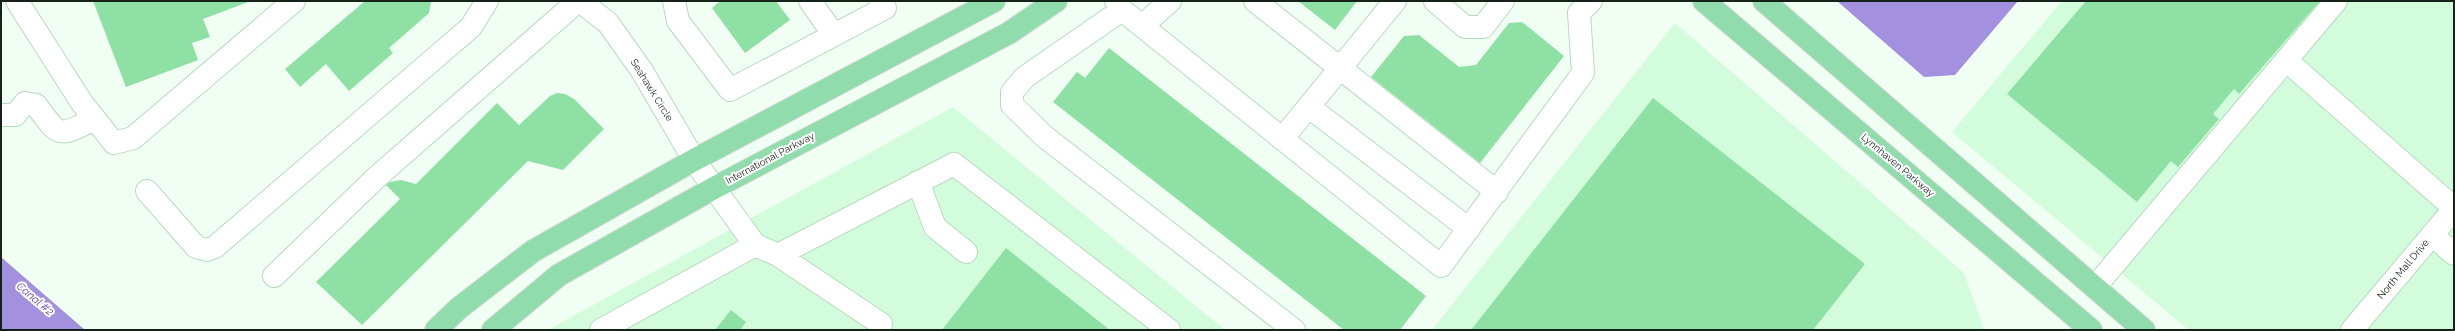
<svg xmlns="http://www.w3.org/2000/svg" width="2455" height="331" font-family="Raleway,sans-serif">
<rect width="100%" height="100%" fill="#f0fef3"/>
<path fill="#d3fcdc" d="M2062,1H2454V330H2189L1952,132Z
M1675,23L1964,273L1984,330H1432Z
M953,107L1225,330H548Z"/>
<path fill="#a390de" d="M1837,1H2018L1955,75L1924,77Z
M1,257L85,330L1,329Z"/>
<path fill="#8fe0a5" d="M93,1H247L248,2L203,19L210,37L192,43L198,60L126,87Z
M365,1H431L429,13L389,48L393,53L349,91L326,64L300,87L285,69Z
M720,1H776L790,20L745,53L712,8Z
M1298,1H1357L1335,30Z
M2086,1H2320L2239,94L2234,89L2213,114L2219,119L2178,167L2171,161L2137,202L2007,94Z
M1522,22L1564,56L1480,163L1371,77L1404,36L1419,35L1459,67L1476,65L1509,23Z
M1109,48L1426,296L1400,330H1344L1053,102L1077,72L1085,78Z
M557,93L565,94L574,99L604,129L563,170L528,161L362,325L316,282L400,199L386,185L390,182L401,180L416,184L497,103L519,125L550,96Z
M1653,98L1865,264L1813,330H1471Z
M1006,248L1110,330H942Z
M731,310L746,322L740,330H715Z"/>
<g fill="none" stroke-linecap="round" stroke-linejoin="round">
<g stroke="#b8dac0" stroke-width="24">
<path id="minor" d="M17,1L82,103L114,143L133,138L294,1
M580,1L608,23L642,71L694,160L755,245
M674,1L678,21L730,90L885,8L880,1
M810,1L834,35
M1116,1L1122,10L1441,266L1583,73L1579,13L1591,1
M1255,1L1497,192
M1435,1L1465,27H1483L1503,1
M1122,10L1025,77L1012,92V105L1045,137L1294,330
M1142,26L1170,1
M2286,60L2454,208
M1309,107L1469,229
M1,115H15L25,103L36,105C60,138 58,137 95,119
M1282,139L1395,1
M918,182L935,227L966,252
M147,191L196,247L207,250L215,247L471,27L487,1
M2432,235L2454,254
M778,255L954,164L1169,330
M274,276L378,176L578,1
M2095,287L2336,1
M601,330L755,245L778,255L881,324
M2352,330L2454,209"/>
</g>
<g stroke="#dadcda" stroke-width="24">
<path id="major" d="M1704,1L2091,330
M1764,1L2144,330
M436,330L459,308L533,251L694,160L994,1
M493,330L559,275L714,188L1009,33L1056,1"/>
</g>
<use href="#minor" stroke="#fff" stroke-width="22"/>
<use href="#major" stroke="#91dcac" stroke-width="22"/>
</g>
<g text-anchor="middle" dominant-baseline="central" stroke-width="4" stroke-linejoin="round" paint-order="stroke">
<g font-size="10" fill="#152218" stroke="#fff">
<text transform="translate(652 90) rotate(58)">Seahawk Circle</text>
<text transform="translate(770 158) rotate(-28)">International Parkway</text>
<text transform="translate(1898 165) rotate(40)">Lynnhaven Parkway</text>
<text transform="translate(2403 269) rotate(-50)">North Mall Drive</text>
</g>
<g font-size="11" font-style="italic" fill="#593b97" stroke="#fff">
<text transform="translate(35 299) rotate(40)">Canal #2</text>
</g>
</g>
<rect width="2455" height="331" fill="none" stroke="#152218" stroke-width="4"/>
</svg>
